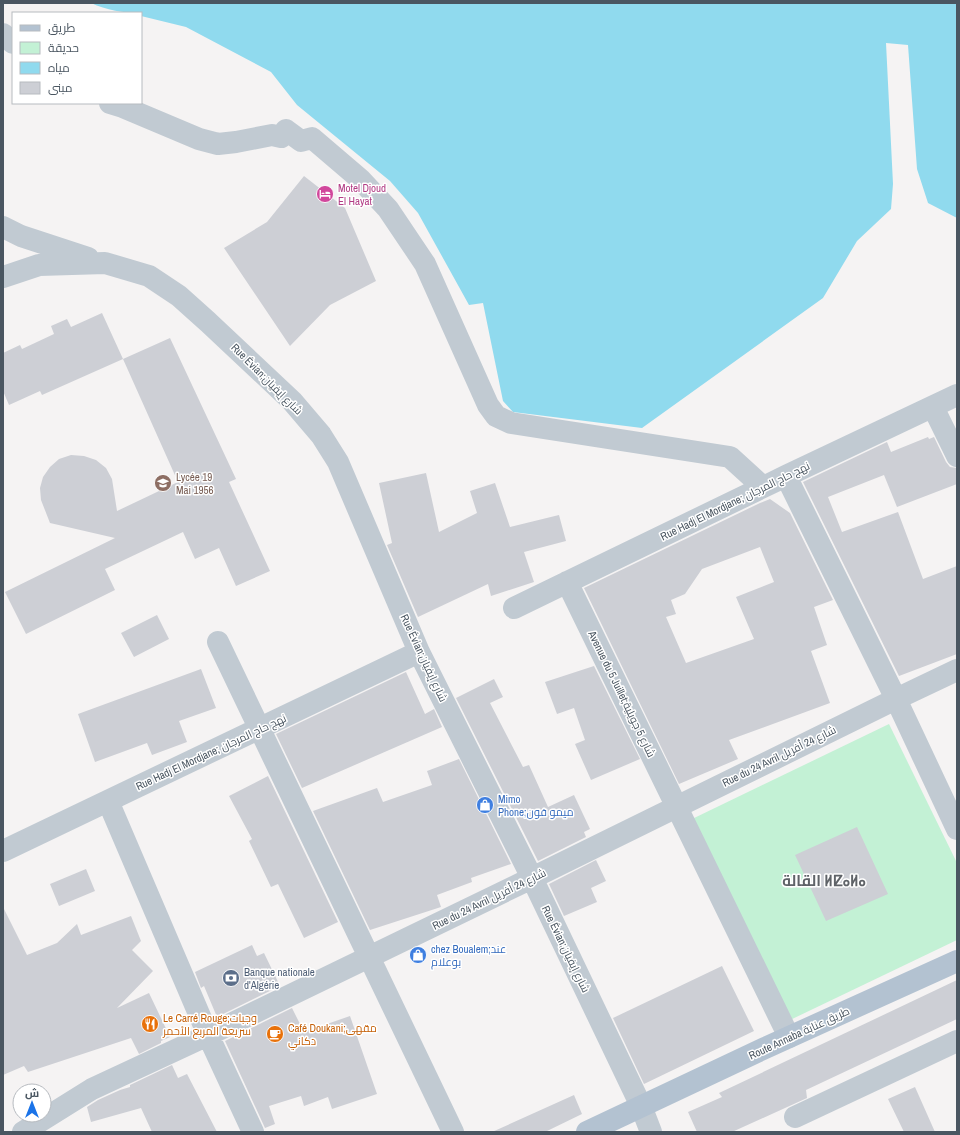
<svg xmlns="http://www.w3.org/2000/svg" width="960" height="1135" font-family="'Archivo Narrow',Cairo,'Noto Sans Tifinagh',sans-serif">
<rect width="100%" height="100%" fill="#f5f3f3"/>
<path fill="#c3f1d5" d="M889,724L957,863V940L788,1021L690,820Z"/>
<path fill="#90daee" d="M91,3H957V218L928,203L917,169L908,45L886,43L893,184L891,209L857,241L823,298L642,428L513,412L503,401L483,303L469,305L418,213L390,181L297,105L271,72L186,27L141,16V13C124,13 106,10 91,3Z"/>
<path fill="#cdcfd5" fill-rule="evenodd" d="M304,176L345,208L376,281L330,305L290,346L224,248L267,222Z
M102,313L123,359L170,338L236,479L229,482L270,571L236,586L219,548L195,559L183,532L105,569L115,590L26,634L5,592L115,538L50,523L41,500L40,488L43,477L50,467L59,459L71,455L84,456L96,460L106,468L112,479L117,511L178,482L123,359L42,395L40,391L9,405L3,391V353L20,345L22,349L54,334L51,326L67,319L71,327Z
M928,437L929,439L934,437L946,462L950,467L957,468V484L897,507L884,475L828,497L842,532L898,512L923,579L957,566V654L899,676L803,482L887,442L891,452Z
M426,473L439,532L477,513L470,491L495,483L510,527L559,515L566,541L524,552L534,582L491,596L488,584L418,617L387,545L392,543L379,483Z
M770,499L790,513L833,600L814,607L827,645L811,651L830,703L729,740L738,759L679,784L584,588L760,503ZM760,547L774,582L736,597L754,639L686,663L666,617L676,614L671,600L685,594L702,569Z
M157,615L169,639L134,657L121,633Z
M594,666L640,759L591,780L575,744L585,740L574,708L557,714L545,682Z
M201,669L216,708L179,721L187,742L152,755L147,743L95,762L78,714Z
M406,672L425,714L434,709L442,727L302,788L276,734Z
M494,679L503,697L490,703L523,767L529,765L548,807L574,795L590,829L584,832L586,837L538,861L456,698Z
M459,759L511,864L471,878L472,882L437,895L441,907L370,930L313,811L377,788L383,802L432,785L427,771Z
M268,776L338,922L304,938L278,884L271,887L249,841L252,839L229,796Z
M857,827L888,894L826,921L795,855Z
M596,860L606,881L591,888L597,902L564,916L549,884Z
M86,869L95,891L59,906L50,884Z
M3,907L27,955L57,943L77,924L81,935L131,916L141,941L132,950L153,971L117,1008L149,993L170,1037L161,1041V1043L139,1054L131,1038L28,1072L24,1066L3,1075Z
M252,945L257,956L264,953L280,986L217,1017L204,986L201,988L195,972Z
M722,966L754,1031L644,1084L613,1018Z
M957,980V1019L806,1090L807,1098L732,1132H697L688,1112L722,1097L719,1093Z
M292,1008L304,1032L350,1016L377,1094L332,1109L328,1097L304,1106L301,1096L269,1106L275,1124L265,1128L225,1041Z
M172,1065L178,1078L187,1074L217,1132H152L141,1108L91,1122L87,1107L98,1100L120,1090L130,1087V1085Z
M915,1087L935,1132H904L888,1099Z
M574,1095L582,1114L545,1132H492Z"/>
<g fill="none" stroke-linecap="round" stroke-linejoin="round">
<path stroke="#c1cad2" stroke-width="22" d="M3,34L13,43
M110,103L123,107L199,139L218,144L236,142L272,135L281,137L286,130L301,141L312,138L360,179L388,209L425,264L488,405L496,416L511,423L730,457L763,487
M3,227L21,236L88,258
M3,277L39,265L105,263L149,276L179,296L208,322L292,401L321,435L338,462L419,652L532,878L641,1106L651,1132
M933,407L957,456
M786,476L896,699L957,829
M567,582L789,1037
M514,608L786,476L957,395
M218,642L453,1132
M108,801L208,1035L253,1132
M3,851L419,652
M795,1117L957,1041
M23,1132L92,1089L208,1035L532,878L896,699L957,670"/>
<path stroke="#b3c2d1" stroke-width="22" d="M587,1132L765,1048L957,961"/>
</g>
<defs>
<g id="hotel-disc" transform="scale(0.9)"><circle r="9.5" fill="#d1479c" stroke="#fff"/><path d="M-6-4.5h1.5V1H6V5H4.5V3h-9V5H-6ZM-4 0a1.8 1.8 0 1 1 3.6 0ZM.5 0V-2.5h3Q6-2.5 6 0Z" fill="#fff"/></g>
<g id="school-disc" transform="scale(0.9)"><circle r="9.5" fill="#8d6e63" stroke="#fff"/><path d="M0-5L7-2L0 1L-7-2ZM-4 1L0 2.5L4 1V4Q0 6-4 4Z" fill="#fff"/></g>
<g id="shop-disc" transform="scale(0.9)"><circle r="9.5" fill="#3f7fe0" stroke="#fff"/><path d="M-5-2.5h2.3a2.7 3.5 0 0 1 5.4 0H5L5.5 6h-11ZM-1.5-2.5h3a1.5 2.3 0 0 0-3 0Z" fill="#fff"/></g>
<g id="bank-disc" transform="scale(0.9)"><circle r="9.5" fill="#5c6f8a" stroke="#fff"/><path d="M-6-4H6V4H-6ZM0-2.3a2.3 2.3 0 1 0 0 4.6a2.3 2.3 0 1 0 0-4.6Z" fill="#fff"/></g>
<g id="restaurant-disc" transform="scale(0.9)"><circle r="9.5" fill="#e8710a" stroke="#fff"/><path d="M-5-6h1v4h1v-4h1v4h1v-4h1v5L-1.5 .5V6h-2V.5L-5-1ZM5-6V6H3V1.5H1.5Q1.5-4 5-6Z" fill="#fff"/></g>
<g id="cafe-disc" transform="scale(0.9)"><circle r="9.5" fill="#e8710a" stroke="#fff"/><path d="M-5.5-4.5H6V0H3Q3 3.5 0 3.5H-2.5Q-5.5 3.5-5.5 0ZM3-3.2v2h1.7v-2ZM-6 4.5H4V6H-6Z" fill="#fff"/></g>
</defs>
<g fill-rule="evenodd">
<use href="#hotel-disc" x="325" y="194"/>
<use href="#school-disc" x="163" y="483"/>
<use href="#shop-disc" x="485" y="805"/>
<use href="#shop-disc" x="418" y="955"/>
<use href="#bank-disc" x="231" y="978"/>
<use href="#restaurant-disc" x="150" y="1024"/>
<use href="#cafe-disc" x="275" y="1034"/>
</g>
<g text-anchor="middle" dominant-baseline="central" stroke-width="3" stroke-linejoin="round" paint-order="stroke">
<g font-size="11" fill="#b23c85" stroke="#fff" text-anchor="start">
<text x="338" y="188">Motel Djoud<tspan x="338" dy="13">El Hayat</tspan></text>
</g>
<g font-size="11" fill="#4a5661" stroke="#fff">
<text transform="translate(267 379) rotate(45)">Rue Évian;شارع إيفيان</text>
<text transform="translate(735 501) rotate(-26)">Rue Hadj El Mordjane; نهج حاج المرجان</text>
<text transform="translate(424 658) rotate(65)">Rue Évian;شارع إيفيان</text>
<text transform="translate(622 694) rotate(64)">Avenue du 5 Juillet;شارع 5 جويلية</text>
<text transform="translate(211 752) rotate(-25)">Rue Hadj El Mordjane; نهج حاج المرجان</text>
<text transform="translate(779 756) rotate(-26)">Rue du 24 Avril شارع 24 أفريل</text>
<text transform="translate(489 899) rotate(-26)">Rue du 24 Avril شارع 24 أفريل</text>
<text transform="translate(566 949) rotate(64)">Rue Évian;شارع إيفيان</text>
<text transform="translate(799 1033) rotate(-25)">Route Annaba طريق عنابة</text>
</g>
<g font-size="11" fill="#785e54" stroke="#fff" text-anchor="start">
<text x="176" y="477">Lycée 19<tspan x="176" dy="13">Mai 1956</tspan></text>
</g>
<g font-size="11" fill="#366cbe" stroke="#fff" text-anchor="start">
<text x="498" y="799">Mimo<tspan x="498" dy="13">Phone;ميمو فون</tspan></text>
<text x="431" y="949">chez Boualem;عند<tspan x="431" dy="13">بوعلام</tspan></text>
</g>
<g font-size="11" fill="#4e5e75" stroke="#fff" text-anchor="start">
<text x="244" y="972">Banque nationale<tspan x="244" dy="13">d'Algérie</tspan></text>
</g>
<g font-size="11" fill="#c56008" stroke="#fff" text-anchor="start">
<text x="163" y="1018">Le Carré Rouge;وجبات<tspan x="163" dy="13">سريعة المربع الأحمر</tspan></text>
<text x="288" y="1028">Café Doukani;مقهى<tspan x="288" dy="13">دكاني</tspan></text>
</g>
<g font-size="15" font-weight="bold" fill="#5f6368" stroke="#fff">
<text x="824" y="880">القالة ⵍⵇⴰⵍⴰ</text>
</g>
</g>
<rect width="960" height="1135" fill="none" stroke="#4a5661" stroke-width="8"/>
<rect x="12" y="12" width="130" height="92" fill="#ffffff" stroke="#b7bbc0"/>
<rect x="20" y="25" width="20" height="6" fill="#b3c2d1" stroke="#b7bbc0"/>
<text x="48" y="32" font-size="12" fill="#4a5661">طريق</text>
<rect x="20" y="42" width="20" height="12" fill="#c3f1d5" stroke="#b7bbc0"/>
<text x="48" y="52" font-size="12" fill="#4a5661">حديقة</text>
<rect x="20" y="62" width="20" height="12" fill="#90daee" stroke="#b7bbc0"/>
<text x="48" y="72" font-size="12" fill="#4a5661">مياه</text>
<rect x="20" y="82" width="20" height="12" fill="#cdcfd5" stroke="#b7bbc0"/>
<text x="48" y="92" font-size="12" fill="#4a5661">مبنى</text>
<g transform="translate(32 1103)"><circle r="19" fill="#ffffff" stroke="#b7bbc0"/>
<path d="M0-3L7 15L0 10L-7 15Z" fill="#1a73e8"/>
<text y="-6" font-size="11" font-weight="bold" text-anchor="middle" fill="#4a5661">ش</text>
</g>
</svg>
